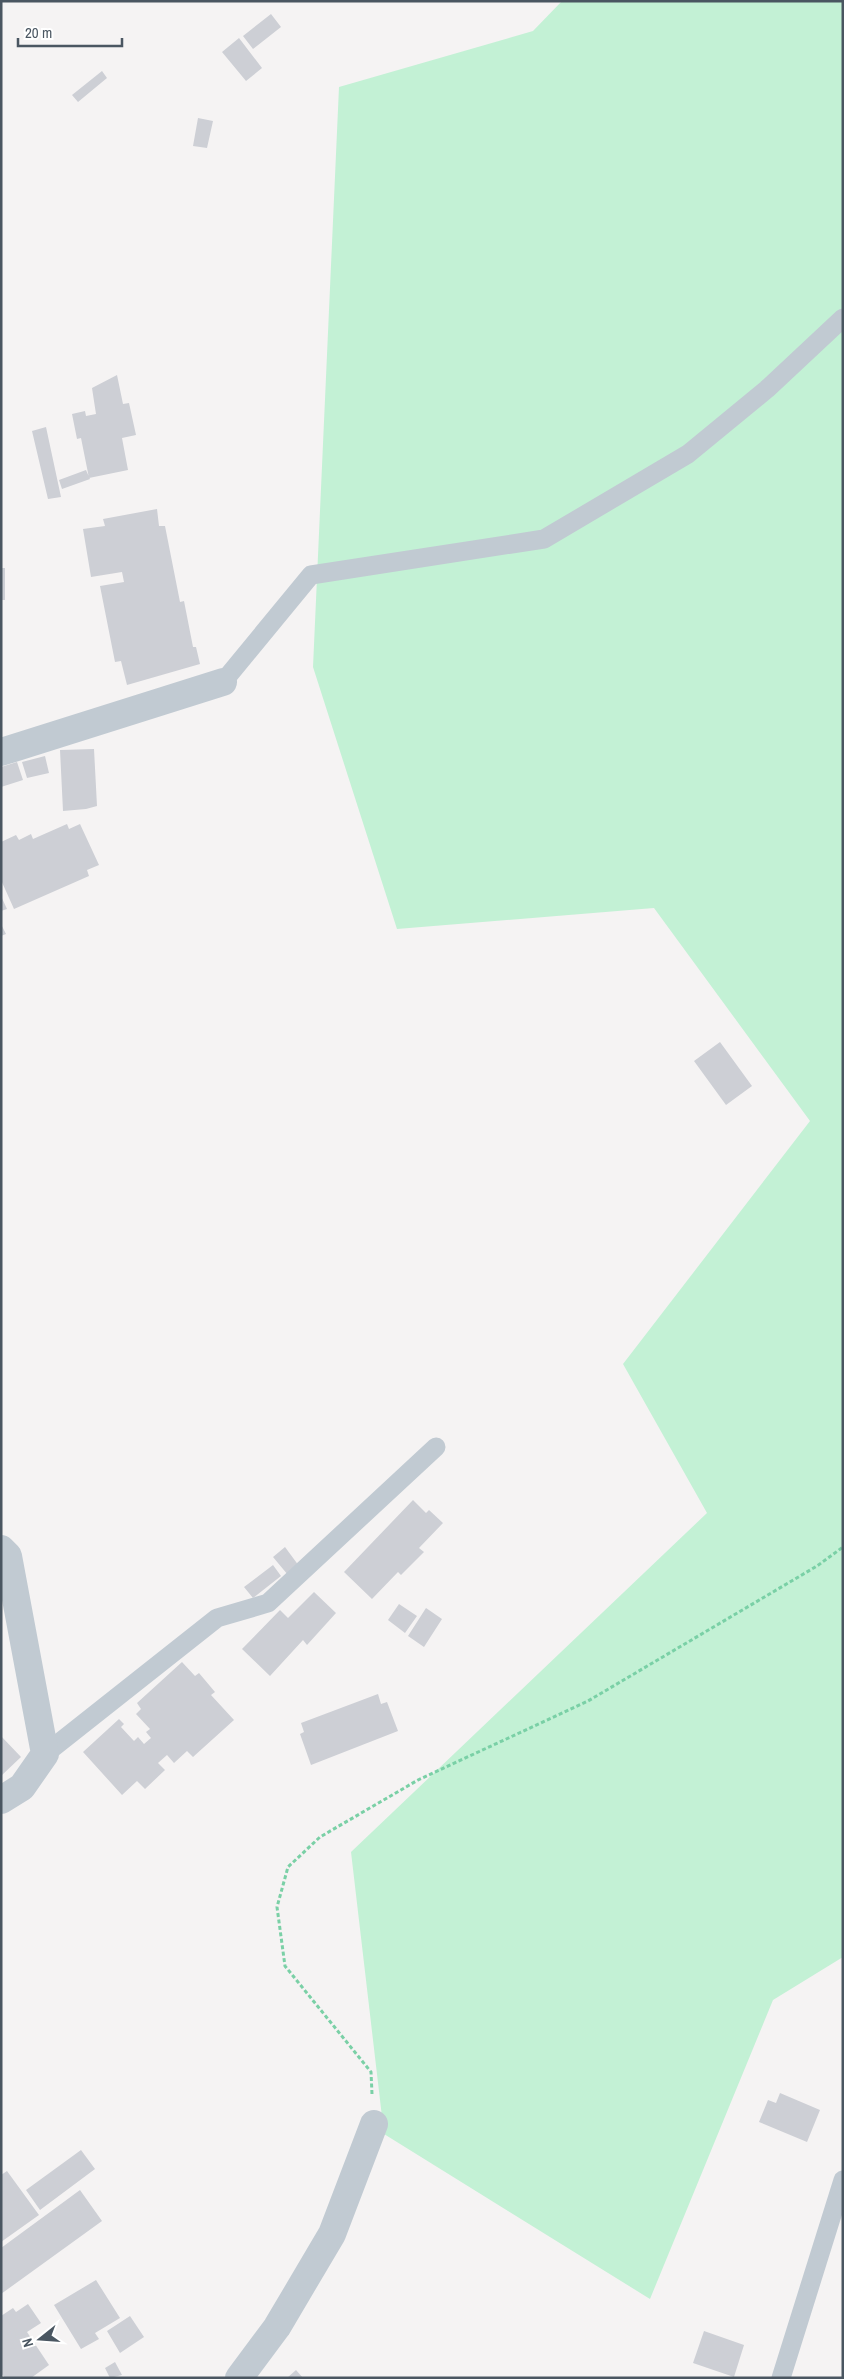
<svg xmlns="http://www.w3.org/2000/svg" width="844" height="2379" font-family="'Archivo Narrow',sans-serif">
<rect width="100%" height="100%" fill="#f5f3f3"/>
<path fill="#c3f1d5" d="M562,1H843V1957L773,2000L650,2299L384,2134L351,1852L707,1513L623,1364L810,1121L654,908L397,929L313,667L339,87L533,31Z"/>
<path fill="#cdcfd5" d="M271,14L281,27L253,49L243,36Z
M239,38L262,68L246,81L222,52Z
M102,71L107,78L78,102L72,95Z
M198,118L213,121L207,148L193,146Z
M117,375L123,404L129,403L136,435L122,438L128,470L89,478L81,438L77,439L72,414L85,411L86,416L96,414L92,388Z
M46,427L61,497L48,499L32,431Z
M86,470L90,479L62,489L59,480Z
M157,509L159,526H165L180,602L184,601L193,647H196L200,664L127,685L121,661L115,662L100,586L124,582L122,572L91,577L83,529L105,526L103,519Z
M1,568H5V600H1Z
M94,749L97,806L86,809L63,811L60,750Z
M45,756L49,773L27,778L22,762Z
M17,762L23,780L1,787V767Z
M67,824L69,829L80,824L99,865L87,870L89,876L14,909L1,880V842L16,835L19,840L31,834L33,839Z
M1,896L7,909L1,911Z
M1,924L6,934L1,936Z
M720,1042L752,1086L726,1105L694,1061Z
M413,1500L426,1513L429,1510L443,1523L419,1548L424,1552L401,1575L398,1572L372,1599L344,1572Z
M285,1547L299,1566L288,1575L273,1557Z
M273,1565L281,1576L253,1598L244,1587Z
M314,1592L336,1613L307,1645L303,1640L270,1676L242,1649L280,1610L288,1618Z
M399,1604L417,1616L405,1633L388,1620Z
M426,1608L442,1619L424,1647L408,1636Z
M182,1662L195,1676L199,1673L215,1692L211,1695L234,1720L193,1757L187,1751L174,1763L167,1755L158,1763L165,1770L145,1789L137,1781L122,1795L83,1752L119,1719L124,1724L121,1727L134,1741L138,1737L144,1744L151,1738L146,1732L150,1729L136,1714L141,1709L137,1703Z
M378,1694L381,1704L387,1702L398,1731L311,1765L300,1734L304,1732L301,1723Z
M1,1736L21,1757L1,1776Z
M780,2093L820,2110L807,2142L759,2122L768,2100L776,2103Z
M81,2150L95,2169L40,2210L26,2190Z
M7,2171L39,2215L1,2242V2175Z
M80,2190L102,2221L1,2294V2248Z
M96,2280L120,2318L95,2333L99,2339L81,2349L54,2305Z
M28,2304L41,2323L27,2332L49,2365L31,2378H5L1,2373V2316L13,2308L16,2312Z
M130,2316L144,2337L120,2353L107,2331Z
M704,2331L744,2345L734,2377L693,2363Z
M115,2362L122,2375L110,2378L105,2368Z
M296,2370L303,2378H287Z"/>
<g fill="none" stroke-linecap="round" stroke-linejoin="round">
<path stroke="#7ad0a6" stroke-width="3" stroke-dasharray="4 2.5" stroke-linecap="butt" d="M372,2094L371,2072L285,1966L277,1907L288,1867L320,1837L418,1780L588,1701L817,1566L843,1547"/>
<path stroke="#c1cad2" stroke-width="19" d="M223,682L311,575L544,539L688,454L767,389L843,318
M45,1754L217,1618L268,1603L436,1447
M781,2378L843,2180"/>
<path stroke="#c1cad2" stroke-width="28" d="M1,752L223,682
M1,1549L8,1556L45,1754L22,1787L1,1800
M239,2378L277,2327L332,2234L374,2124"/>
</g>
<rect width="844" height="2379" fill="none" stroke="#4a5661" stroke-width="5"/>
<g transform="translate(40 2339) rotate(253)" stroke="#ffffff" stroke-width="4" paint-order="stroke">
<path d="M0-4L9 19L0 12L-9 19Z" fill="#4a5661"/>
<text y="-8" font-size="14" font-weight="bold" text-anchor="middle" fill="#4a5661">N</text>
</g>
<path d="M18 38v8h104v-8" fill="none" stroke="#4a5661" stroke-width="2.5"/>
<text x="25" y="38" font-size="15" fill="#4a5661" stroke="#ffffff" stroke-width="4" paint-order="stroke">20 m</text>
</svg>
